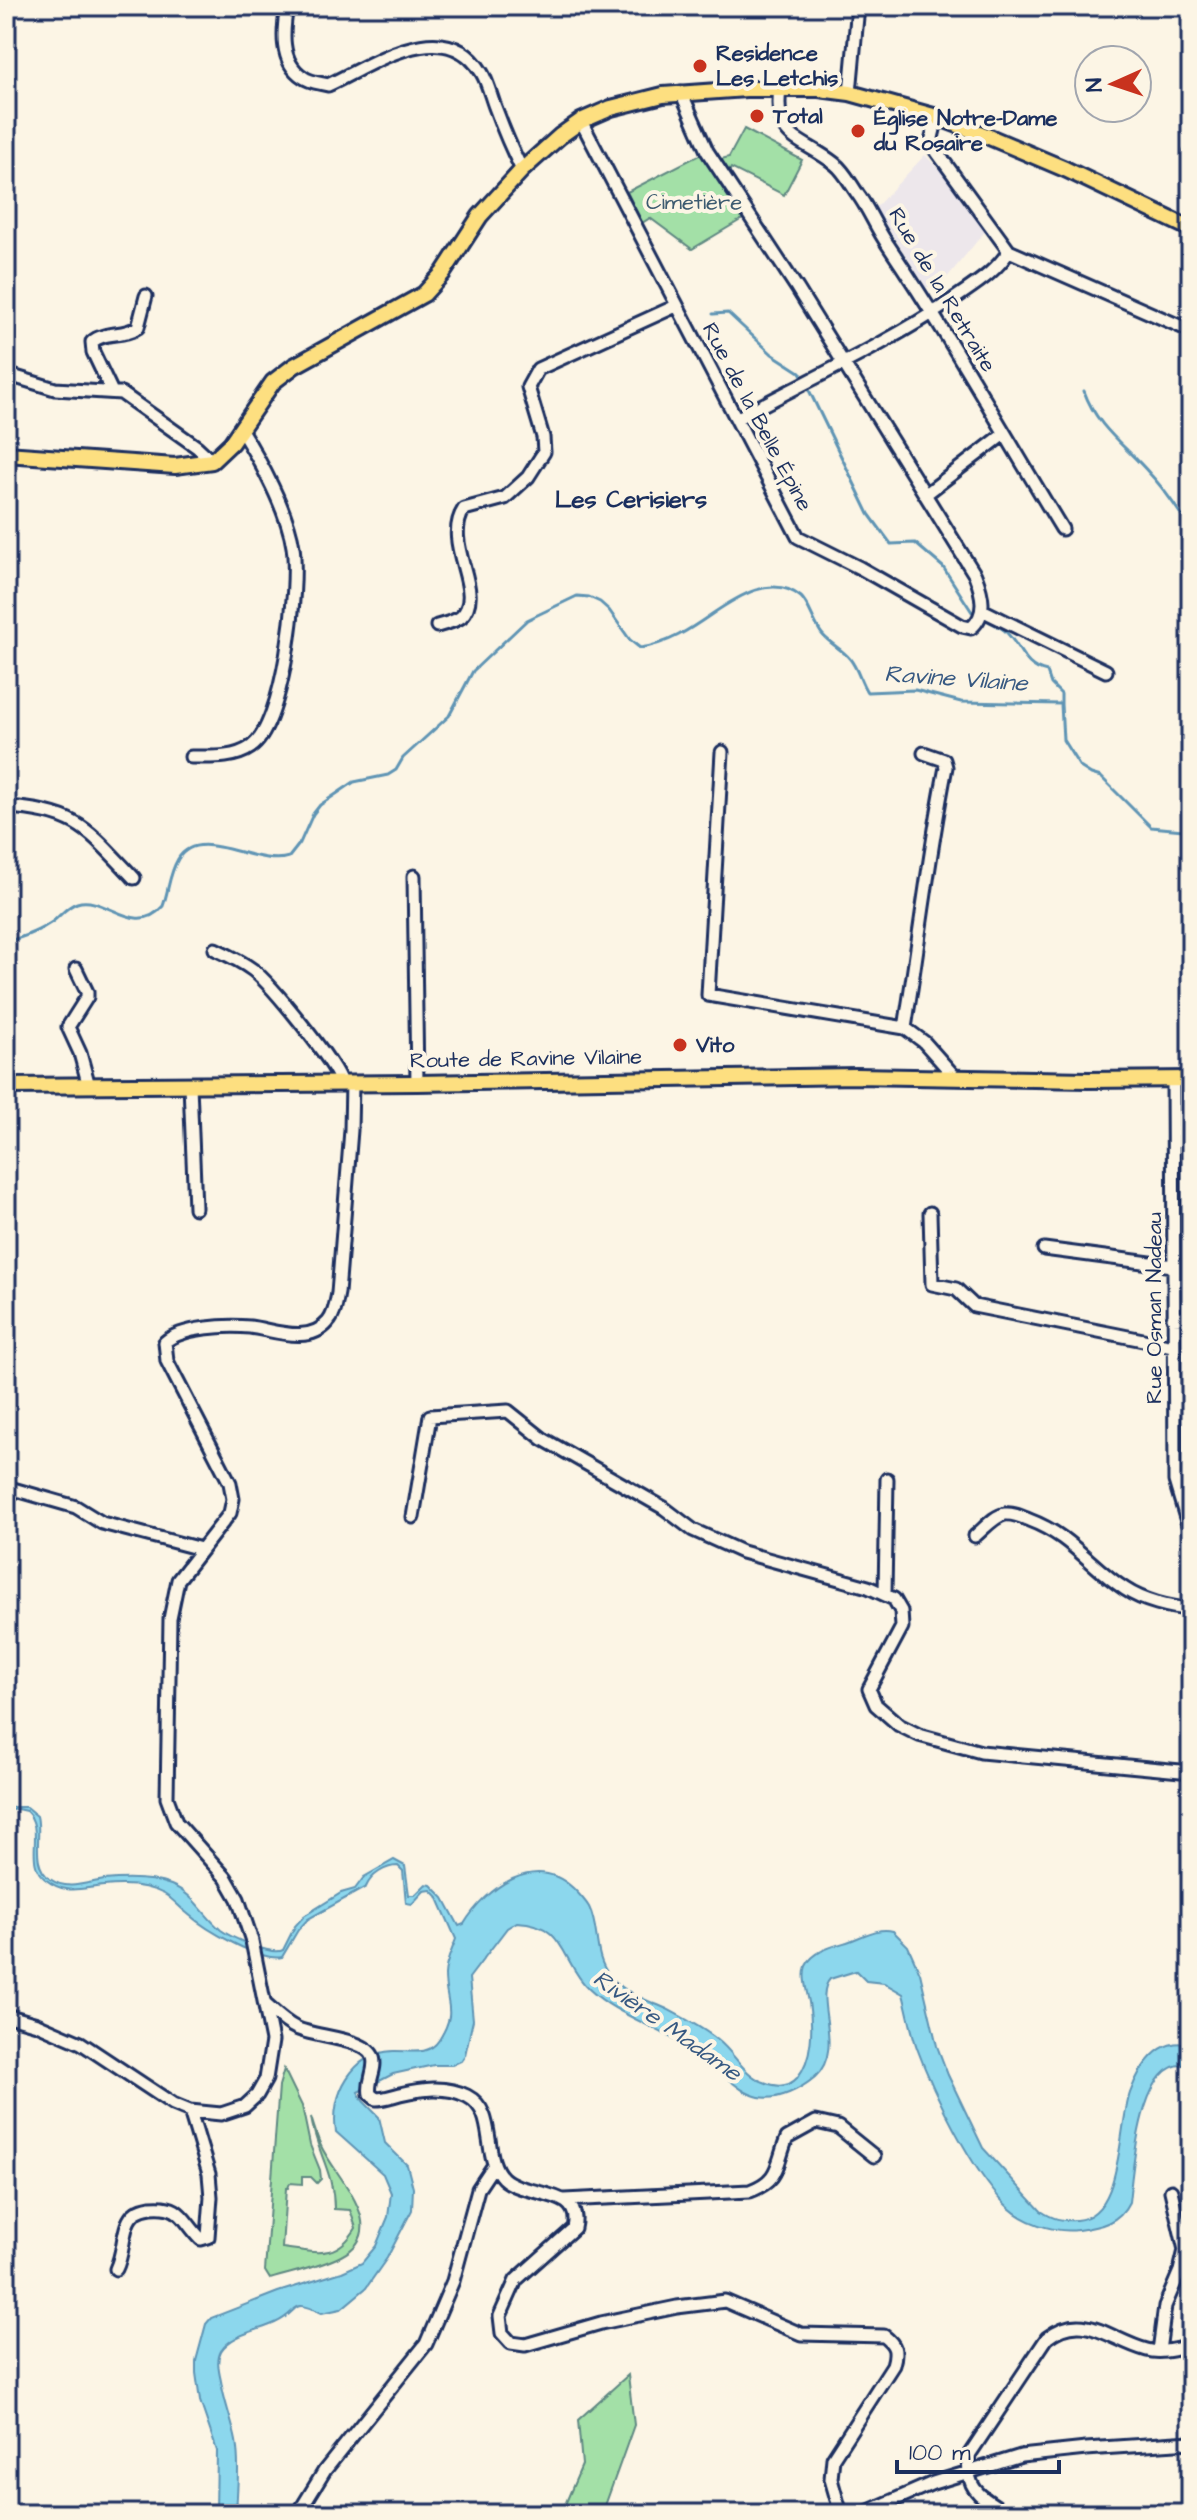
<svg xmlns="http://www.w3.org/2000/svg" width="1197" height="2520" font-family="'Architects Daughter',sans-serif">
<rect width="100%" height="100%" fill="#fcf5e5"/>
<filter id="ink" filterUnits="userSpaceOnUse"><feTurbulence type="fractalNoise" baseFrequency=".0125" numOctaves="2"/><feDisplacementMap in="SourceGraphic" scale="16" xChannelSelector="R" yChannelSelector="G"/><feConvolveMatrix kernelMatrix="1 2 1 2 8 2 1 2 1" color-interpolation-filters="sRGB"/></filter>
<g filter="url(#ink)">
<path fill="#ede7eb" d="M925,155L964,195L987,229L940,286L926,287L875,208Z"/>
<path fill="#a3e0a7" stroke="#5f8882" stroke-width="2" d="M744,129L802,160L784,195L731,168L726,179L749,215L692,249L650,218L642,223L627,192L707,151L714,161L729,157Z
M284,2069L302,2106L310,2145L320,2170L321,2179L317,2183L311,2177H302V2184L290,2183L288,2188H286L282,2248C315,2252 336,2261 356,2228L350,2210L334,2209C334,2171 316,2152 311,2117C314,2127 317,2137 321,2146C336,2178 393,2230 341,2256C320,2267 293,2272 270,2279L265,2271L279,2086Z
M628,2375L634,2425L602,2514H561L582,2465L578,2420Z"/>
<path fill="#8cd7ed" stroke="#5f94b4" stroke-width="2" d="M6,1788L8,1807H26L37,1816C42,1836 30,1865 50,1879C67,1891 85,1883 104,1880C124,1878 152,1878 171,1885C194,1894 203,1915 221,1930C232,1938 272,1956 283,1950L295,1926L304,1916L341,1893L355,1889L364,1877L394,1860L405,1866L409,1895H415L426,1884L431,1885L444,1898L459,1926L464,1924C486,1888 535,1852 573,1888C579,1894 585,1900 589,1907C600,1929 593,1956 610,1976C625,1994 647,2000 667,2009C684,2018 705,2029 719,2041C734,2053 745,2076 764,2082C776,2087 788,2088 797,2078C813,2059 813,2026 809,2002C807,1992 802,1976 806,1966C813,1951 833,1946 847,1942C862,1937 877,1927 893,1931L908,1946L920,1973L937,2046L948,2075L983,2148L1041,2211C1053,2219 1061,2221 1076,2220C1123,2217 1118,2128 1130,2093C1135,2079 1141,2067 1152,2056C1164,2044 1174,2042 1191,2044V2066C1140,2052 1133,2169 1129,2202C1119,2223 1100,2227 1078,2230C1053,2233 1022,2222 1005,2204C972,2171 933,2092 917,2048C911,2031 908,2012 903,1994L884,1983L866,1981L856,1971L830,1979C812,1998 846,2048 815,2077C801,2089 778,2101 759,2097C745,2094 734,2084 723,2075C705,2061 687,2047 668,2036C641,2021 611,2010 589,1989C562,1964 566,1923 517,1922L507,1928L469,1978L473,2020L465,2055L461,2061L452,2065H434L393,2074L358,2092L363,2101L379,2117L385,2143L407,2165L413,2188L412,2210L387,2258L366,2288L341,2309L322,2313C288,2298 303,2310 275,2323C258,2331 232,2334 221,2351C216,2360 219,2372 221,2381C224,2402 232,2420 236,2441C240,2465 237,2490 236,2514H216L217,2451L200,2401L196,2373V2361L206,2324L211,2318L278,2292L342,2272L362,2263L376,2246L388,2217L391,2193L383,2174L336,2132C330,2095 352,2053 393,2051C409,2050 428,2057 439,2040C458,2010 445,2005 445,1975C445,1963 452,1950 456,1939L437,1896L431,1890L424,1891L412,1904L406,1903L403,1871L398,1866C385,1866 371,1875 366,1887L308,1919L298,1930L282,1957C260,1962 205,1929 188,1914C180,1908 173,1899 164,1894C147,1885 123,1884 104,1886C81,1888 66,1896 45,1879C23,1862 46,1829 26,1811L17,1809L6,1811Z"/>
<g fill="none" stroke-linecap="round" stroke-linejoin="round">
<path stroke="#5f94b4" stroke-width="3" d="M713,314L728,313L772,354L800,372L804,379
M807,386L869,514L891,544L915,543L943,567L972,612
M1084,391C1097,428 1126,446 1150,474C1166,491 1179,511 1191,530
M986,620C992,623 999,626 1004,630C1021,645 1022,667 1047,672L1051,684L1061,694V704
M6,942C23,937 38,932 52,922C60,916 67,906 77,903C105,894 135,939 163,906C169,889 169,874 178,859C199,824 256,868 289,857L300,843L313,814L320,805L354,782L388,775L396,770L403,758L449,716L473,671L527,620L577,596L589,597L600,602L609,610L630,640L640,648C668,644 689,630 712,614C737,597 773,573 801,597C809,604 814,624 822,634C830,644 842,649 850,659C858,669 860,681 867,692L915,690L961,702L1061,704L1063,740L1080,767L1091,774L1101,777L1151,827L1183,830L1191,834"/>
<g stroke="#1b2f5e" stroke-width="17">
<path id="minor" d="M287,6C283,29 279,62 303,77C309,82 320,83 328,85C372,65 445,12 482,73C488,83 491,97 495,107C503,129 512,150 522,170
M780,89C773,141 801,137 835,164C844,171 850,183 857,193C869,209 876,228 888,245C950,337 1004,434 1062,529
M850,93L858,6
M937,117L932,138L934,148L1009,251
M581,121L798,537L860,568L962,626L971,628C988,614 982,593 975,575L797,288L707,151L681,92
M1191,152V153
M1009,251L1191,331
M6,374L55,389L121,393L197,447L212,461
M112,392L93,352L92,342C104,331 124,337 138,327L146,296
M738,418C810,379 886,345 954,299C975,284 995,273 1009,251
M926,494L1004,434
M982,610L1106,671
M437,626C444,624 456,621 461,617C487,592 441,544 464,509L505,498L528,477L544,452L543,437L528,387L538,369L676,306
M722,752L708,995L905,1028L924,1042L955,1077
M191,757C210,757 234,759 251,747C284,725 299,586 293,547C288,512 260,460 241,430
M6,807C78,811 88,830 134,878
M414,876L417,1083
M215,949C228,955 241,961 253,970C271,984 335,1062 341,1083
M76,969L87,992V997L68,1027L80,1053L89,1086
M905,1028C919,941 929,853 946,767L944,760L924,753
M1173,1079L1175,1481L1191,1535
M190,1085L195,1208
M930,1213L932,1284L956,1289L974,1306L1173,1346
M1044,1249L1173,1266
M1173,1318L1191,1317
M6,1487L76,1507L102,1523L201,1549
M413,1517L430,1416L508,1411L543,1439L664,1508L693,1530L742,1552L868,1587L894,1599L901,1611L902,1627L869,1689L876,1705L899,1725L919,1735L981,1752L1191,1772
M975,1536C984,1529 994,1516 1005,1514C1014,1513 1022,1517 1029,1520C1072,1536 1089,1566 1125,1589C1143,1601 1170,1608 1191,1609
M885,1594L887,1479
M266,2005C275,2013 285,2023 296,2028C313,2037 366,2038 373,2057C377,2069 367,2081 370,2094L376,2099C385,2099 392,2096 400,2094C422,2089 445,2085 467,2096C498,2112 481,2156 503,2178C524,2198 584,2187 574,2228L516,2280L500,2316L502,2333L511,2343L525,2345L601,2323L677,2307L725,2301L801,2334L884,2336C896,2345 897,2351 893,2365L833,2458L831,2479L841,2514
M6,2015L37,2024L81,2043L173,2104L190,2111L221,2114L245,2106L257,2095L266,2079L272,2041L252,1941L238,1899L226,1878L176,1822L167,1798L170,1619L178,1580L230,1513L233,1499L230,1483L167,1361L165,1342C182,1327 226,1325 250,1327C273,1330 309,1345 328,1322C335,1314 336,1303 338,1293L351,1130L352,1083
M564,2200L750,2191C780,2180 776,2165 787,2138L816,2122L838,2127L874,2156
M116,2269C123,2255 122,2240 127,2225C131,2213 139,2209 151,2207C182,2204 182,2220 201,2239L208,2237L211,2197L209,2174L190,2111
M1159,2351L1165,2306L1180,2271L1185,2250L1171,2191
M298,2514L325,2470L426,2344L453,2281L478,2189L494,2165
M862,2514L933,2483L1021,2456L1086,2449L1191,2442
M1008,2514C980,2496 965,2491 969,2455L1047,2338C1084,2309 1109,2340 1147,2350C1161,2354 1177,2349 1191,2346"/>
</g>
<g stroke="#1b2f5e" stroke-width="20">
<path id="major" d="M6,454L175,466L212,461L231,443L273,382L294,366L424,294L443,273L480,216L522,170L560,136L581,121L611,108L663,95L746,89H819L850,93L937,117L987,136L1065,169L1191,229
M6,1086L417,1083L856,1076L1088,1080L1191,1079"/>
</g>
<use href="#minor" stroke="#fcf5e5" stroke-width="11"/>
<use href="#major" stroke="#fddf80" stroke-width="14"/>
</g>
</g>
<g fill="#c8321e" stroke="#fcf5e5" stroke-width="3">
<circle cx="700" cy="66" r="8"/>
<circle cx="757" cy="116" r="8"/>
<circle cx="858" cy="131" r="8"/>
<circle cx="680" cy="1045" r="8"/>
</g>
<g text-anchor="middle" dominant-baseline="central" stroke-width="8" stroke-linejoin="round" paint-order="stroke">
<g font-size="22" font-weight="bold" fill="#1b2f5e" stroke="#fcf5e5" text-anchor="start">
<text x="716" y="53">Residence<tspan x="716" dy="25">Les Letchis</tspan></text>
<text x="773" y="116">Total</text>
<text x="874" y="118">Église Notre-Dame<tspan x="874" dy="25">du Rosaire</tspan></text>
<text x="696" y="1045">Vito</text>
</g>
<g font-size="22" fill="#3d5b70" stroke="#fcf5e5">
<text x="694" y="202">Cimetière</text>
</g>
<g font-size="22" fill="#1b2f5e" stroke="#fcf5e5">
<text transform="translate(942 290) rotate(59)">Rue de la Retraite</text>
<text transform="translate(757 417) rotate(62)">Rue de la Belle Épine</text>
<text transform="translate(526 1059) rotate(-1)">Route de Ravine Vilaine</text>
<text transform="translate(1154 1308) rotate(-90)">Rue Osman Nadeau</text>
</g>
<g font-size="24" font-weight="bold" fill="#1b2f5e" stroke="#fcf5e5">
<text x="631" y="500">Les Cerisiers</text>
</g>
<g font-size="24" font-style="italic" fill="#375982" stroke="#fcf5e5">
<text transform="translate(956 679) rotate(4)">Ravine Vilaine</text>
<text transform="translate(667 2026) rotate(35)">Rivière Madame</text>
</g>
</g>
<rect width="1197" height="2520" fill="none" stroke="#fcf5e5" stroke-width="32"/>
<rect x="16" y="16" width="1165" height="2488" fill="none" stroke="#1b2f5e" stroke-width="3" filter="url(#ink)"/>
<g transform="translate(1113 84) rotate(267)"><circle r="38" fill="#fcf5e5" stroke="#a2a6af" stroke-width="2"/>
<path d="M0-6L14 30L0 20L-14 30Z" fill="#c8321e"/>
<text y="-12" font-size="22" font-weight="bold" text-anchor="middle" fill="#1b2f5e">N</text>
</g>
<path d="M897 2460v12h162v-12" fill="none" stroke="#1b2f5e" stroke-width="4"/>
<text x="909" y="2460" font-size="24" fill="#1b2f5e" stroke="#fcf5e5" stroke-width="6" paint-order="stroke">100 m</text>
</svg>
